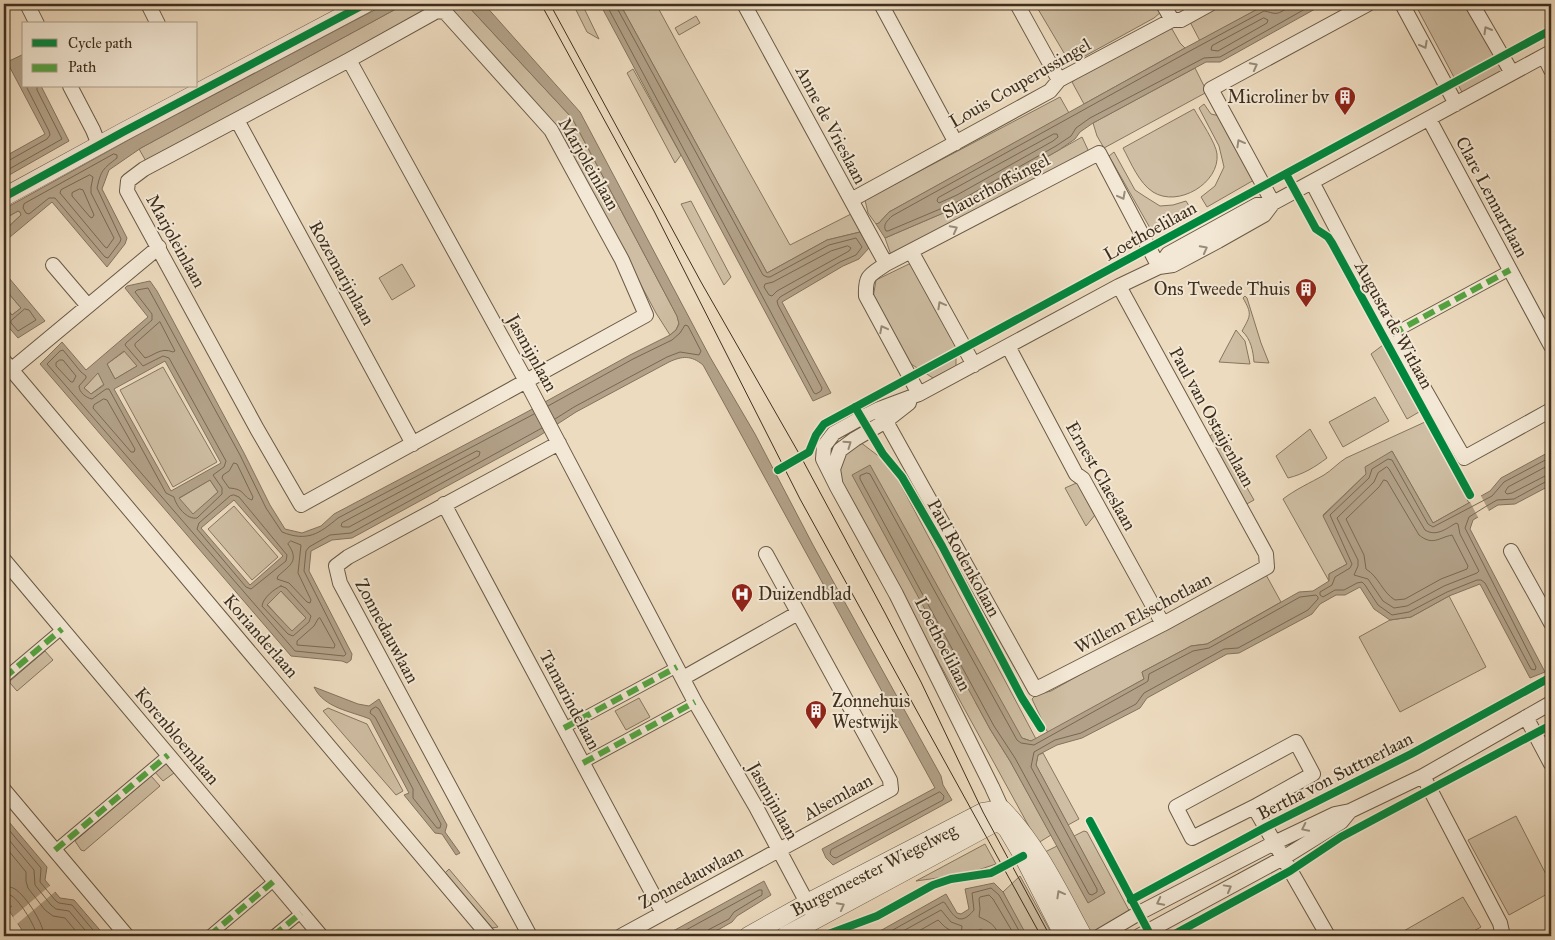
<svg xmlns="http://www.w3.org/2000/svg" width="1555" height="940" font-family="'IM FELL Great Primer',serif">
<rect width="100%" height="100%" fill="#eddbbf"/>
<filter id="stains"><feTurbulence type="fractalNoise" baseFrequency=".004" numOctaves="4"/><feColorMatrix values="0 0 0 0 .2 0 0 0 0 .09 0 0 0 0 .02 0 0 0 .5 -.17"/></filter>
<radialGradient id="worn" r=".72"><stop offset=".6" stop-color="#630" stop-opacity="0"/><stop offset="1" stop-color="#630" stop-opacity=".3"/></radialGradient>
<path fill="#cfbea3" stroke="#867660" d="M405,4H466L572,118L677,316L679,323L676,330L670,335L656,313L556,126L449,8L147,163L139,149Z
M573,4H582L599,39L587,32Z
M620,4H656L682,52L790,245L851,214L857,223L860,232L827,240L767,273Z
M1035,4H1155L1161,12L1154,18L1076,61L1067,58Z
M1222,4H1286L1275,10L1265,5L1200,41L1189,20Z
M1415,4H1466L1503,72L1463,94Z
M696,16L700,23L679,35L675,28Z
M1167,28L1172,29L1180,43L1185,48L1084,104L1072,82L1080,76Z
M1195,68L1207,92L1104,148L1097,136L1093,123Z
M633,69L681,155L675,163L627,73Z
M1060,97L1069,113L889,212L879,223L876,224L868,213L865,200Z
M1204,104L1211,114L1220,116L1254,180L1207,207L1201,197L1215,186L1224,167L1219,146L1199,108Z
M1194,109C1200,120 1216,143 1217,154C1220,183 1178,208 1153,192C1139,183 1131,163 1123,148Z
M1082,137L1089,152L891,255L885,238L962,205Z
M1114,152L1135,190L1144,196L1160,206L1173,205L1186,201L1194,214L1154,235L1109,156Z
M691,201L731,277L724,285L681,204Z
M18,211L20,212L21,215L4,231V219Z
M402,264L415,286L392,300L379,278Z
M909,264L917,269L956,343V366L933,378L911,364L873,298L876,280Z
M4,288L21,308L12,315L4,306Z
M1245,296L1247,298L1261,343L1269,363L1254,362C1253,351 1251,339 1242,331C1251,315 1252,314 1243,298Z
M1236,330L1245,341L1250,364L1219,362Z
M1383,345L1419,412L1407,419L1371,354Z
M125,351L137,366L115,379L107,364Z
M163,367L217,462L173,487L120,390Z
M98,372L104,384L91,394L84,388Z
M1375,397L1389,421L1343,447L1329,422Z
M1425,422L1469,503L1433,523L1392,451L1366,474L1323,515L1347,564L1329,574V581L1283,499C1296,489 1310,483 1324,475C1332,470 1338,463 1346,458Z
M1310,429L1327,458C1315,467 1304,474 1288,478L1276,456Z
M1215,432L1254,500L1245,505L1209,437Z
M860,442L881,458L894,472L1036,739L1031,741L1022,738L976,703L990,729L1010,761L1051,835L1038,843L845,491L838,471L845,452Z
M210,480L218,492L193,515L178,499Z
M1081,481L1095,515L1086,526L1065,488Z
M234,506L278,557L252,580L208,529Z
M1265,573L1281,602L1207,644L1191,646L1142,672L1144,679L1048,733L1032,699L1036,695L1051,691L1235,588Z
M281,591L306,618L292,632L267,604Z
M1449,596L1486,667L1400,712L1359,637L1390,620L1411,617Z
M45,651L53,660L17,691L10,683V681Z
M639,698L650,717L626,730L615,711Z
M328,708L367,724L403,791L396,795L323,711Z
M1043,753L1079,819L1068,825L1036,765L1038,755Z
M165,762L174,773L163,781L154,771Z
M151,776L160,786L84,851L81,850L75,841Z
M1516,816L1551,884V892L1509,915L1468,840Z
M1084,831L1087,832L1131,914L1089,936L1043,853L1057,846L1088,902L1105,893L1074,836Z
M985,844L996,864L966,874L916,881Z
M449,869L498,927L492,928L445,873Z
M1020,876L1053,936H1025L1003,892Z
M1463,897L1481,927L1465,936H1395Z"/>
<path fill="#b2a188" stroke="#84735d" fill-rule="evenodd" d="M386,4H405L141,148L109,170L102,189L127,238L125,244L107,267L52,202L4,242V231L21,215L20,212L18,211L4,219V209L134,137Z
M466,4H484L580,112L710,357L755,434L813,545L941,776L943,785L952,800L833,865L826,858L822,849L935,788L703,365C691,355 682,356 669,362L576,412L539,436L352,538L332,540L311,551L309,571L352,654L351,660L347,663L342,661L291,656L40,364L62,342L86,370L148,317L125,288L127,286L150,281L157,291L244,453L270,505L285,529L302,533L321,526L334,514L525,413L630,355L670,335L676,330L679,324L677,316L572,118ZM124,351L137,366L115,379L107,364ZM165,361L221,463L171,491L114,389ZM98,373L104,385L91,394L84,388ZM210,480L218,492L193,514L179,498ZM234,500L283,556L250,585L201,528ZM281,591L306,618L292,631L267,605Z
M600,4H620L767,273L827,240L860,232L869,248L859,259L843,266L782,302L831,393L813,401Z
M1286,4H1324L1220,62H1206L1093,123L1080,132L1075,139L1059,150L962,205L885,238L876,224L879,223L889,212L1185,48L1265,5L1275,10Z
M24,54V86H41L69,141L4,178V157L45,134L7,62Z
M4,272L45,321L18,338L4,322V306L12,315L21,308L4,288Z
M1392,451L1433,523L1490,491L1501,478L1551,451V485L1515,504L1498,505L1473,520L1470,529L1545,672L1530,678L1480,584L1449,596L1411,617L1390,620L1374,609L1360,587L1345,595H1336L1320,604L1312,614L1239,653L1227,654L1147,698L1140,708L1082,738L1057,745L1038,755L1036,765L1105,893L1088,903L1010,761L990,729L852,475L870,465L1022,738L1031,741L1144,679L1142,672L1191,646L1207,644L1299,592L1313,591L1329,581V574L1347,564L1323,516L1366,474L1365,467Z
M314,687L358,704L369,706L379,699L447,825L445,832L460,853L456,855L442,834L435,833L404,795L409,793L370,719C350,711 324,708 314,687Z
M4,816L47,867L45,880L60,898L74,900L105,936H26L8,909L12,906L8,908L5,904L4,897Z
M764,881L771,895L737,916L732,922L707,936H664Z
M994,883L1003,892L1027,936H988L981,929L973,933L971,936H871L946,894L957,913L961,914L969,909L965,889Z"/>
<path fill="#eddbbf" d="M1480,494L1490,513L1479,519L1469,500Z
M52,884L57,890L17,924L13,917Z"/>
<g fill="none" stroke-linecap="round" stroke-linejoin="round">
<path stroke="#786852" stroke-width="1" d="M606,4L814,393L816,394L821,391L822,388L778,305L777,301L780,297L840,262L856,255L862,247L856,238L829,245L770,277H767L763,275L617,8L616,4
M1287,4L1286,9C1275,16 1275,13 1264,11L1188,52L892,216C888,220 882,225 886,231H888L959,201L1056,146L1071,136L1076,128L1090,118L1204,58L1220,57L1314,4
M1264,18L1268,20L1267,23L1218,51L1211,50L1212,46Z
M1054,134H1057L1058,137L1053,141L957,195L939,203L937,201L938,198Z
M114,154L117,155V158C103,169 101,170 97,188L121,239L120,242L108,258L105,257L55,198H49L29,214L26,213L23,208L24,204Z
M4,161H8L47,139L50,135L49,131L26,86
M4,172L62,139L37,90V86
M90,175L93,177L91,187V193L114,238L107,248L105,247L60,193L61,190Z
M80,189L83,190L94,215L92,218L90,217L72,196V193Z
M848,246L851,248L849,251L777,291L772,296L769,295L764,287L765,284L773,282L831,251Z
M25,309L29,310L36,320L18,331L11,323V321Z
M160,322L175,351L173,352C161,347 155,355 145,358L135,346V344Z
M60,360H63L76,376L73,382H71L56,366V363Z
M104,399L107,400L135,449L134,452H131L93,408L94,405Z
M548,406L633,359L672,340L680,333L685,325L688,326L701,351L699,355L680,352L667,357L574,407L555,419
M534,414L338,518C319,534 307,542 282,532L266,508L240,455L148,288L137,290L135,292L152,314V320L126,343L125,345L143,366L163,356L169,358L226,461L224,467L213,475L222,488V494L197,518C187,520 176,506 174,497L166,493L109,389H106L92,399C86,398 79,392 79,386L86,378V376L81,372L63,350L60,351L47,364L295,651L344,656L346,654L304,571L306,551L309,547L330,535L351,533L542,428
M477,451L480,452L479,456L349,527H343L341,526L342,523Z
M1551,457L1504,482L1492,496L1433,527L1428,524L1392,460L1388,459L1372,469L1369,478L1330,515L1352,564L1350,568L1335,577L1332,585L1320,592V595L1323,597L1335,590H1344L1357,583L1362,582L1365,585L1378,605L1392,615L1409,612L1447,592L1477,580H1481L1485,583L1531,669L1535,670L1536,667L1465,528L1469,517L1485,507L1497,500L1514,499L1547,481H1551
M234,463L237,464L253,497L252,500C242,497 246,489 229,488L222,478L223,475L229,471Z
M1551,464L1508,487L1505,492L1507,494L1512,493L1545,476L1551,474
M1387,467L1389,469L1425,530C1436,537 1446,529 1456,523L1458,524L1460,534L1479,571L1477,573L1444,586L1407,606L1394,608L1383,601L1368,579L1354,575L1358,566V560L1337,518L1374,482L1378,473Z
M867,473L870,474L1017,740L1021,743L1034,745L1145,683L1148,681L1149,674L1193,651L1209,648L1300,597L1316,595L1318,597V599L1308,610L1238,648L1224,649L1144,693L1136,704L1081,733L1055,740L1034,752L1031,767L1097,889V892L1092,895L1089,894L1015,758L994,726L860,479V476Z
M1384,480L1387,481L1419,535C1433,546 1438,538 1452,535L1468,566L1467,569L1441,579L1405,599L1395,600C1382,592 1379,577 1366,569L1364,555L1346,519L1379,487Z
M234,495L239,497L287,555L286,561L251,589L246,587L197,529L199,523L230,496Z
M291,541L301,545L298,573L311,600L310,603L307,602L289,583L277,579L278,576C290,565 300,561 288,544Z
M281,586L286,588L311,616L309,622L293,636L288,634L262,606C263,598 274,589 281,586Z
M320,618L335,645L334,648L297,645V641L314,626L318,619Z
M376,707L379,709L441,824L440,828H437L413,798V789L375,717L370,713L371,710Z
M940,792L944,796L943,800L836,858L833,857L830,854L831,850Z
M4,824L41,868L40,882L56,901L59,903L72,905L98,936
M4,834L34,870L35,885L51,905L56,909L69,911L90,936
M4,845L26,872V881L28,888L45,910L53,916L65,918L80,936
M4,886C8,887 12,887 15,889C26,896 44,924 44,936
M4,894C7,894 8,894 12,896C20,901 36,927 37,936
M675,936L759,890H762V895L734,912L729,919L708,930L706,936
M882,936L943,902L945,903C954,917 960,927 974,910L972,893L991,888L999,895L1022,936
M894,936L941,910L951,922L962,926L961,936
M910,936L938,920L945,927L953,932V936
M998,936C997,925 988,921 979,917L980,909L979,899L980,897L989,895L993,899L1015,936"/>
<g stroke="#6a5a46" stroke-width="12">
<path id="pedestrian" d="M1392,334L1510,270
M4,678L62,629
M564,728L677,667
M583,763L695,702
M55,850L168,755
M209,936L274,881
M273,936L301,913"/>
</g>
<g stroke="#6a5a46" stroke-width="16">
<path id="minor" d="M27,4L37,24
M148,4L158,24
M744,4L886,264
M881,4L956,143
M1017,4L1059,80
M1163,4L1172,20
M1402,4L1456,104
M1472,4L1512,73
M437,11L445,12L551,130L622,260L646,315L301,505L257,429L127,191L128,181L144,169L349,60Z
M1544,56L1551,70
M349,60L526,381L695,702L756,807L812,912
M70,86L93,130L99,145
M1429,119L1551,346
M237,120L413,444
M1312,182L1379,310L1464,458L1551,410
M851,200L1050,91L1059,80L1172,20H1181L1210,4
M1273,203L1211,89L1368,4
M911,251L974,365
M53,265L88,306
M1159,267L1168,254L1257,205L1273,203L1551,52
M1008,346L1076,474L1083,479L1163,624
M4,361L489,936
M11,370L159,247
M919,394L866,296C865,275 870,275 886,264L1099,153L1159,267
M879,409L1035,689L1042,686L1163,624L1267,567L1266,554L1119,286
M835,481L833,469L840,450L855,439L886,421L909,403
M444,504L663,913
M1511,551L1551,623
M4,560L321,936
M683,678L798,613
M1526,717L1551,764
M1296,742L1313,774L1254,807L1192,838L1176,807Z
M1423,776L1500,923L1503,936
M4,790L127,936
M1254,807L1328,936
M999,818L1002,809L992,787L896,594L837,487L823,459L824,446L834,433L861,418L879,409L919,394L1119,286L1159,267L1173,265L1218,241L1264,215L1273,203
M530,936L340,583L336,566L348,557L559,443
M621,936L891,789L890,780L766,554
M1100,936L1139,913L1274,843L1335,814L1350,811L1423,776L1551,703
M1139,936L1283,858L1341,822L1350,811"/>
</g>
<g stroke="#6a5a46" stroke-width="19">
<path id="tertiary" d="M4,197L123,132L365,4
M748,936L807,903L983,812L1002,809C1037,845 1059,892 1083,936
M785,936L998,821L1007,829L1023,856L1064,936"/>
</g>
<use href="#pedestrian" stroke="#f3e8d5" stroke-width="10"/>
<use href="#minor" stroke="#f3e8d5" stroke-width="14"/>
<use href="#tertiary" stroke="#f3e8d5" stroke-width="18"/>
<path stroke="#3e2f1d" stroke-width="1" d="M541,4L654,211L800,499L1041,936
M550,4L701,282L801,457L885,613L921,682L983,812L1050,936"/>
<path stroke="#54a441" stroke-width="6" stroke-dasharray="12 6" stroke-linecap="butt" d="M1392,334L1510,270
M4,678L62,629
M564,728L677,667
M583,763L695,702
M55,850L168,755
M209,936L274,881
M273,936L301,913"/>
<g stroke="#f3e8d5" stroke-width="11">
<path id="cycleway" d="M1286,174L1316,229L1328,237L1332,243L1470,495
M4,197L123,132L365,4
M855,407L883,454L902,477L942,546L1022,698L1041,728
M778,470L809,452L816,435L824,424L1551,30
M1090,821L1151,936
M1131,900L1266,827L1411,754L1551,677
M823,936L877,916L933,885L951,879L991,873L1023,856
M1171,936L1290,871L1341,837L1551,725"/>
</g>
<use href="#cycleway" stroke="#00873e" stroke-width="8"/>
</g>
<defs><path id="oneway-chevron" d="M-2-3.5L2.5 0L-2 3.5" fill="none" stroke-width="1.6" stroke-linecap="round" stroke-linejoin="round" transform="scale(1.25)"/></defs>
<g stroke="#988c79">
<use href="#oneway-chevron" transform="translate(1487 30) rotate(-120)"/>
<use href="#oneway-chevron" transform="translate(1424 45) rotate(62)"/>
<use href="#oneway-chevron" transform="translate(1254 66) rotate(-28)"/>
<use href="#oneway-chevron" transform="translate(1240 143) rotate(-119)"/>
<use href="#oneway-chevron" transform="translate(1122 196) rotate(62)"/>
<use href="#oneway-chevron" transform="translate(954 229) rotate(-28)"/>
<use href="#oneway-chevron" transform="translate(1204 249) rotate(-28)"/>
<use href="#oneway-chevron" transform="translate(941 305) rotate(-119)"/>
<use href="#oneway-chevron" transform="translate(883 329) rotate(-118)"/>
<use href="#oneway-chevron" transform="translate(848 444) rotate(-35)"/>
<use href="#oneway-chevron" transform="translate(1305 828) rotate(154)"/>
<use href="#oneway-chevron" transform="translate(1228 888) rotate(-29)"/>
<use href="#oneway-chevron" transform="translate(1060 894) rotate(-119)"/>
<use href="#oneway-chevron" transform="translate(1160 902) rotate(153)"/>
<use href="#oneway-chevron" transform="translate(841 906) rotate(-28)"/>
</g>
<defs>
<g id="building-pin" transform="scale(1.125)"><path d="M0 17L-7.5 6A9.5 9.5 0 1 1 7.5 6Z" fill="#8f2418" stroke="#f3e8d5"/><path d="M-4-6H4V6H1V3H-1V6H-4ZM-2.5-4.3h1.7v1.8h-1.7ZM.8-4.3h1.7v1.8H.8ZM-2.5-1h1.7V.8h-1.7ZM.8-1h1.7V.8H.8Z" fill="#fff"/></g>
<g id="hospital-pin" transform="scale(1.125)"><path d="M0 17L-7.5 6A9.5 9.5 0 1 1 7.5 6Z" fill="#8f2418" stroke="#f3e8d5"/><path d="M-5-5h3v3.5h4V-5h3V5h-3V1.5h-4V5h-3Z" fill="#fff"/></g>
</defs>
<g fill-rule="evenodd">
<use href="#building-pin" x="1345" y="97"/>
<use href="#building-pin" x="1306" y="289"/>
<use href="#hospital-pin" x="742" y="594"/>
<use href="#building-pin" x="816" y="711"/>
</g>
<g text-anchor="middle" dominant-baseline="central" stroke-width="4" stroke-linejoin="round" paint-order="stroke">
<g font-size="18" fill="#3e2f1d" stroke="#f3e8d5">
<text transform="translate(1020 83) rotate(-30)">Louis Couperussingel</text>
<text transform="translate(831 125) rotate(62)">Anne de Vrieslaan</text>
<text transform="translate(589 164) rotate(60)">Marjoleinlaan</text>
<text transform="translate(996 186) rotate(-28)">Slauerhoffsingel</text>
<text transform="translate(1492 197) rotate(62)">Clare Lennartlaan</text>
<text transform="translate(1150 231) rotate(-29)">Loethoelilaan</text>
<text transform="translate(176 241) rotate(61)">Marjoleinlaan</text>
<text transform="translate(342 273) rotate(61)">Rozemarijnlaan</text>
<text transform="translate(1394 325) rotate(61)">Augusta de Witlaan</text>
<text transform="translate(532 353) rotate(61)">Jasmijnlaan</text>
<text transform="translate(1212 417) rotate(61)">Paul van Ostaijenlaan</text>
<text transform="translate(1101 476) rotate(60)">Ernest Claeslaan</text>
<text transform="translate(964 558) rotate(61)">Paul Rodenkolaan</text>
<text transform="translate(1143 613) rotate(-28)">Willem Elsschotlaan</text>
<text transform="translate(387 631) rotate(62)">Zonnedauwlaan</text>
<text transform="translate(261 636) rotate(49)">Korianderlaan</text>
<text transform="translate(943 644) rotate(63)">Loethoelilaan</text>
<text transform="translate(570 700) rotate(62)">Tamarindelaan</text>
<text transform="translate(177 736) rotate(50)">Korenbloemlaan</text>
<text transform="translate(1335 776) rotate(-27)">Bertha von Suttnerlaan</text>
<text transform="translate(838 797) rotate(-29)">Alsemlaan</text>
<text transform="translate(773 801) rotate(61)">Jasmijnlaan</text>
<text transform="translate(874 870) rotate(-27)">Burgemeester Wiegelweg</text>
<text transform="translate(691 877) rotate(-28)">Zonnedauwlaan</text>
</g>
<g font-size="18" fill="#3e2f1d" stroke="#f3e8d5" text-anchor="end">
<text x="1329" y="97">Microliner bv</text>
<text x="1290" y="289">Ons Tweede Thuis</text>
<text x="758" y="594" text-anchor="start">Duizendblad</text>
<text x="832" y="701" text-anchor="start">Zonnehuis<tspan x="832" dy="21">Westwijk</tspan></text>
</g>
</g>
<rect width="1555" height="940" fill="none" stroke="#eddbbf" stroke-width="20"/>
<rect x="5" y="5" width="1545" height="930" fill="none" stroke="#3e2f1d" stroke-width="2.5"/>
<rect x="10" y="10" width="1535" height="920" fill="none" stroke="#3e2f1d"/>
<rect x="22" y="22" width="175" height="65" fill="#f3e8d5" stroke="#ab9e8b"/>
<rect x="32" y="39" width="25" height="8" fill="#00873e" stroke="#ab9e8b"/>
<text x="68" y="48" font-size="15" fill="#3e2f1d">Cycle path</text>
<rect x="32" y="64" width="25" height="8" fill="#54a441" stroke="#ab9e8b"/>
<text x="68" y="72" font-size="15" fill="#3e2f1d">Path</text>
<rect width="100%" height="100%" filter="url(#stains)"/>
<rect width="100%" height="100%" fill="url(#worn)"/>
</svg>
